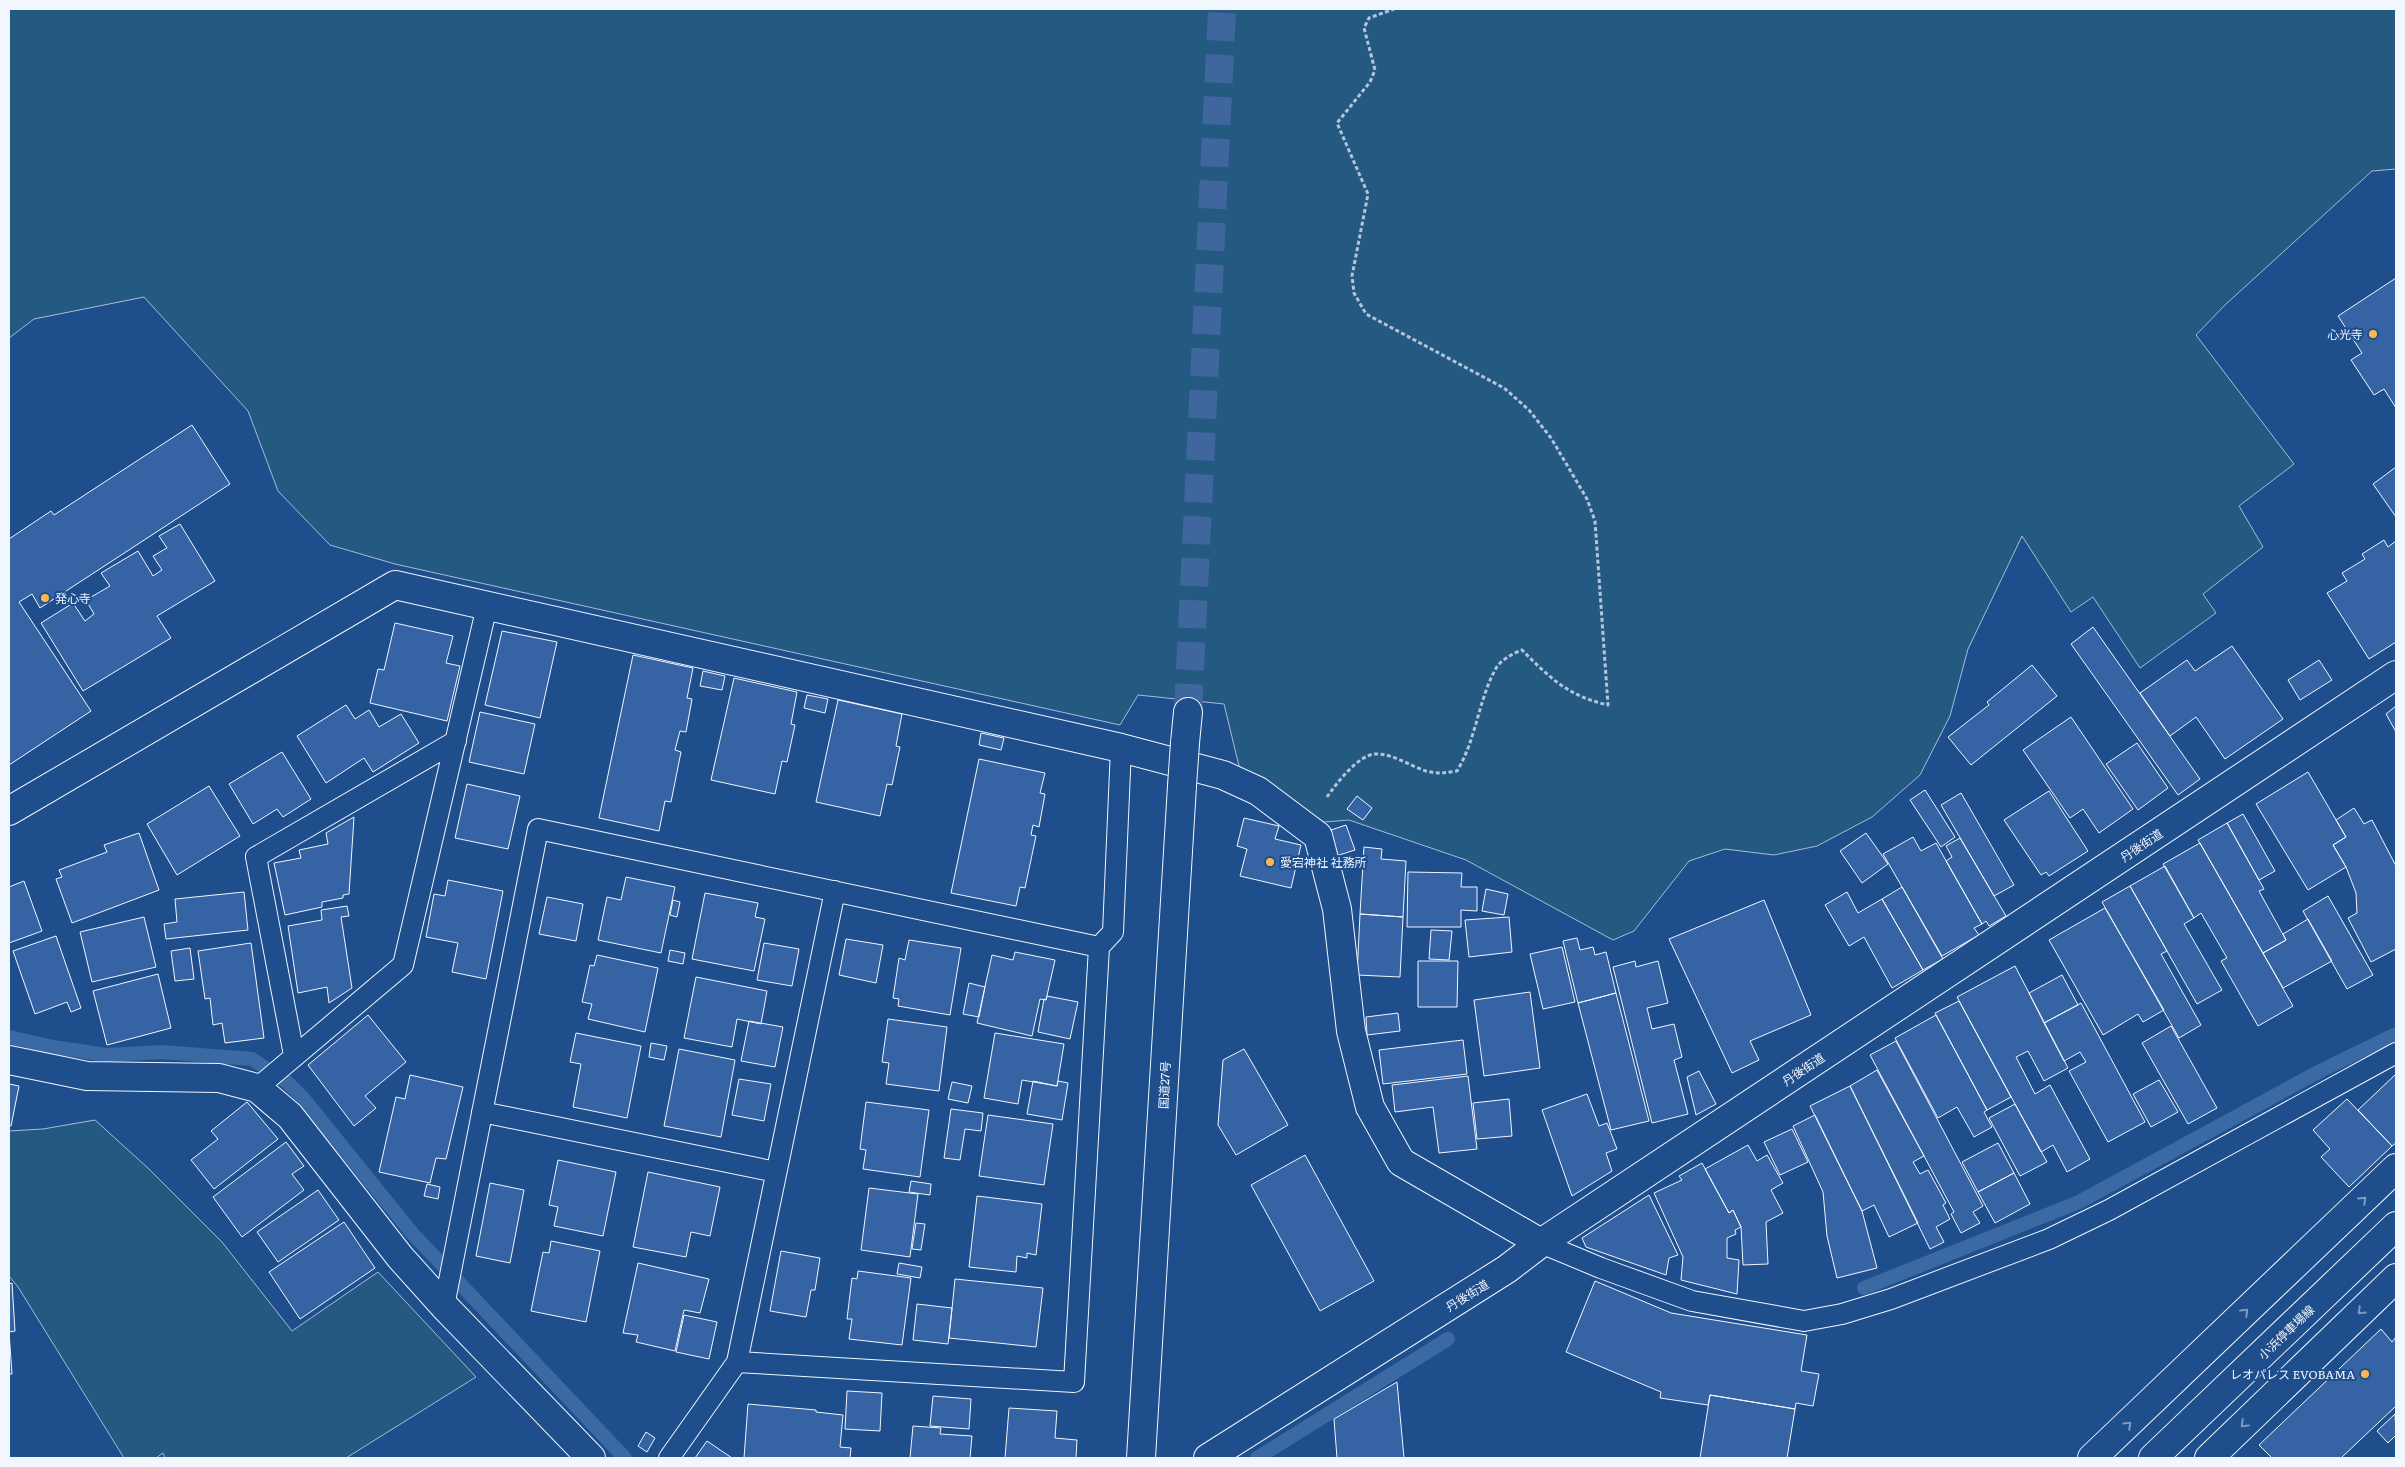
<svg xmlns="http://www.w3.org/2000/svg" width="2405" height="1467" font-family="Literata,'Noto Sans JP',serif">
<rect width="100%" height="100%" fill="#1f4e8c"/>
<path fill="#245a82" stroke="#a8bbd7" d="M9,9H2396V169L2372,171L2225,305L2196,335L2294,464L2239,506L2263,547L2203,594L2216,613L2140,668L2093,597L2071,612L2022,536L1968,649L1950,716L1920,775L1872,817L1817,846L1774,855L1725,849L1689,861L1634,931L1613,940L1466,860L1349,820L1324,822L1239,766L1224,704L1138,695L1120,725L395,564L330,545L278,491L248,411L144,297L34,319L9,338Z
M95,1120L149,1169L222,1242L292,1331L378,1272L476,1377L346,1458H165L163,1453L156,1458H124L18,1287L9,1276V1131L43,1129Z"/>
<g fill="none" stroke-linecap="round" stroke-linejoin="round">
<path stroke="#3b69a3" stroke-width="14" d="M9,1037L53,1047L106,1055L162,1052L252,1059L287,1082L303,1098L412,1233L625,1458
M1864,1288L2079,1202L2322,1070L2396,1034
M1257,1458L1448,1339"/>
</g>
<path fill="#3563a3" stroke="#f2f6ff" d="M2396,278V408L2384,389L2374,395L2351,360L2362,353L2338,316Z
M192,425L230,484L40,608L32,594L19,602L91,711L9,765V539L51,511L54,515Z
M2396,467V517L2373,484Z
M180,524L215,581L157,616L171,638L83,691L41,623L73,603L85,621L94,614L86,600L110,586L101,573L138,551L153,576L162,570L153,556L167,548L159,536Z
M2384,540L2388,547L2396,541V642L2369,659L2327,593L2347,581L2342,573L2365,559L2362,554Z
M395,623L453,636L446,663L460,666L447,721L370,703L378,669L384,670Z
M2093,627L2200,779L2178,795L2071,644Z
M502,631L557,642L540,718L485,705Z
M2232,646L2283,719L2225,759L2196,717L2170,736L2140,693L2187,660L2195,671Z
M633,655L693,668L687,698L692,699L686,732L680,731L675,750L681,752L671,802L665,801L659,831L599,818Z
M2319,660L2332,680L2300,700L2288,680Z
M2032,665L2057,696L1971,765L1948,737L1989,705L1987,702Z
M703,671L725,676L722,690L700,686Z
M734,678L797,692L791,724L795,725L787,762L782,761L775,794L711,780Z
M807,695L828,699L825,713L804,708Z
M838,700L902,714L896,746L900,747L892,785L887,784L880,816L816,802Z
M346,705L355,719L369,710L379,727L401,714L419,743L373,772L364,758L326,783L297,736Z
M2396,706V732L2386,714Z
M480,712L535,724L524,774L469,762Z
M2071,717L2133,809L2099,833L2083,809L2070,818L2023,750Z
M981,733L1004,738L1001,750L979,745Z
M2137,743L2168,788L2138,810L2106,764Z
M282,752L311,799L283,817L277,809L253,824L229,784Z
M979,759L1045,773L1040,793L1045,794L1039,827L1033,825L1031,835L1036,836L1025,888L1020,887L1016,906L951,893Z
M2308,772L2346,837L2333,845L2346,867L2308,890L2256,804Z
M467,784L520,796L508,849L455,838Z
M209,786L240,836L177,875L147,824Z
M1925,790L1955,837L1941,847L1910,800Z
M2049,791L2088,851L2049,876L2046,872L2041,875L2004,820Z
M1961,793L2014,885L1994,896L1941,805Z
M1357,796L1372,808L1363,820L1347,809Z
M2354,808L2364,824L2372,820L2396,866V949L2371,962L2348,918L2357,913L2356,893L2346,867L2333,845L2346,837L2336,820Z
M2243,814L2275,871L2259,880L2227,823Z
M354,817L349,894L343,895V898L322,902V907L285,915L274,863L301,858L299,850L328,844L326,833Z
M1244,818L1279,826L1275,839L1301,845L1291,888L1240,876L1247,849L1237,846Z
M2227,823L2264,889L2259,891L2286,940L2263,953L2198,840Z
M1346,825L1355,850L1336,856L1328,831Z
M139,833L159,890L72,923L56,879L62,877L59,870L107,852L104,845Z
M1866,833L1888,864L1862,883L1840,851Z
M1913,837L1921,851L1936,843L1982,924L1974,928L1979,935L1942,956L1883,854Z
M1960,838L2006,916L1989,926L1986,921L1982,924L1946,861L1952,857L1946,846Z
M2200,843L2293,1006L2258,1026L2221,961L2227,958L2201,913L2194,918L2163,864Z
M1364,847L1382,849L1381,859L1406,861L1403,917L1360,914Z
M2165,866L2194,918L2184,924L2222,990L2197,1004L2130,886Z
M1408,872L1462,873L1461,887H1477V911L1461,910V927H1407Z
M626,877L675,887L661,953L598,940L607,897L621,900Z
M448,880L503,891L486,979L452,972L458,943L426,937L434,894L445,896Z
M24,881L42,931L9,943V887Z
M2130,886L2167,951L2161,954L2201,1025L2179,1038L2102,902Z
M1902,887L1943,959L1923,970L1882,899Z
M1486,889L1508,894L1504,915L1482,911Z
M244,892L248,930L166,939L164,924L177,922L175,899Z
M1847,892L1858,913L1882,899L1923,970L1892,988L1864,937L1849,946L1825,905Z
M705,893L758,903L755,917L765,919L754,971L692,959Z
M2328,896L2373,975L2347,989L2303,911Z
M547,897L583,904L576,941L539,934Z
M673,900L680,902L677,917L670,915Z
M1764,900L1811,1015L1750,1041L1759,1060L1732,1073L1669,939Z
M347,906L349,916L341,917L352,988L329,1003L327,987L298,993L288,926L322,920L321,910Z
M2105,908L2164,1010L2143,1022L2138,1014L2103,1035L2049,940Z
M1360,914L1403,917L1400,977L1357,975Z
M144,917L156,967L92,982L80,932Z
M1509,917L1512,952L1469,957L1465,920Z
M2308,919L2332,961L2283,988L2263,953L2286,940L2283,934Z
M1431,930L1452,931L1449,960L1429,959Z
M56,936L81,1008L71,1012L67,1002L35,1014L13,951Z
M1577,938L1580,950L1593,947L1595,955L1606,952L1616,993L1578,1003L1563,941Z
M846,939L883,945L876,983L839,975Z
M909,940L961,948L950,1015L898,1006L899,999L893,998L899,958L905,960Z
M251,943L264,1038L225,1043L222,1023L213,1025L210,998L205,999L198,951Z
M764,943L799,949L792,986L757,980Z
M1562,947L1575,1002L1543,1009L1530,954Z
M190,948L194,979L175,981L171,951Z
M670,950L685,953L683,964L668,961Z
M1015,952L1055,960L1046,1000L1040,999L1032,1036L977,1023L992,955L1013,960Z
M597,955L658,968L645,1032L588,1019L592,1004L582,1002L590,965L594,966Z
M1418,961H1458L1457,1007H1418Z
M1635,961L1636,967L1658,961L1668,1003L1647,1008L1652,1029L1674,1024L1682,1057L1674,1060L1688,1114L1652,1123L1613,967Z
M2015,966L2068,1068L2044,1081L2028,1051L2016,1057L2035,1094L2050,1085L2090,1159L2067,1172L2053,1145L2041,1152L1957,997Z
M158,974L171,1028L107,1045L93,991Z
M2062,975L2078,1005L2044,1023L2029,993Z
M696,977L767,991L761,1024L737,1019L732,1047L684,1038Z
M969,983L985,987L979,1017L963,1014Z
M1530,992L1540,1068L1484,1076L1474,1000Z
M1616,993L1649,1121L1611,1130L1578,1003Z
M1047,996L1078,1002L1070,1039L1038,1032L1044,999L1046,1000Z
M1959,1001L2011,1097L1987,1110L1935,1013Z
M2081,1003L2145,1122L2108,1142L2069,1071L2086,1062L2080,1052L2064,1061L2044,1023Z
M1398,1013L1400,1031L1367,1035L1366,1017Z
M368,1015L406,1062L365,1096L376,1108L354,1126L308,1065Z
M1936,1015L1987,1110L1984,1112L1992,1127L1974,1137L1957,1107L1938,1118L1895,1038Z
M888,1019L947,1027L939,1091L886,1084L889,1063L882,1062Z
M749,1021L783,1027L775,1067L741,1061Z
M2171,1026L2217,1108L2188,1124L2142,1043Z
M576,1033L641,1046L627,1118L573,1107L581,1064L570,1062Z
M995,1033L1064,1044L1057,1086L1022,1080L1018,1104L984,1098Z
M1463,1040L1467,1074L1383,1084L1379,1050Z
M1896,1041L1983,1206L1973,1212L1980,1223L1961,1233L1951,1214L1954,1212L1870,1055Z
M651,1043L667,1046L664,1060L649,1057Z
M679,1049L735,1060L721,1137L664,1126Z
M1244,1049L1288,1125L1236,1155L1218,1125L1223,1060Z
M1877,1070L1924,1156L1913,1162L1920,1174L1928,1170L1946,1203L1943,1205L1950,1219L1936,1227L1944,1242L1930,1249L1850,1086Z
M1699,1071L1716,1104L1696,1115L1687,1077Z
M2396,1074V1143L2392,1146L2358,1110Z
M410,1075L463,1087L446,1159L436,1158L430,1183L379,1172L396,1097L405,1099Z
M1468,1076L1477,1149L1439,1153L1433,1107L1395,1112L1392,1085Z
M739,1079L771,1084L764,1121L732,1115Z
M2159,1080L2178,1112L2151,1127L2133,1094Z
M1033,1081L1057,1086L1058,1081L1068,1083L1062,1120L1027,1114Z
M952,1082L972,1086L968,1103L948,1099Z
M9,1084L19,1086L11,1126L9,1125Z
M1850,1086L1918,1223L1889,1237L1874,1205L1862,1211L1810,1106Z
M1587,1094L1599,1126L1607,1123L1617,1149L1606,1153L1612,1171L1572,1196L1542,1110Z
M1509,1099L1512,1136L1477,1139L1473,1103Z
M2347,1099L2392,1146L2349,1187L2321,1157L2330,1149L2313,1130Z
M247,1102L278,1139L214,1189L191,1160L218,1139L211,1131Z
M866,1102L929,1110L920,1177L863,1169L866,1150L860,1149Z
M2015,1104L2047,1162L2020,1176L1989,1118Z
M951,1109L983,1113L981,1131L965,1129L960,1160L944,1158Z
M988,1115L1053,1124L1044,1185L979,1176Z
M1815,1115L1862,1211L1877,1268L1837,1278L1827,1236L1823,1192L1793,1126Z
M1792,1129L1808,1162L1780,1175L1764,1142Z
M286,1142L304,1166L292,1174L304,1190L242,1237L213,1197Z
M1998,1143L2014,1173L1978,1192L1962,1162Z
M1748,1145L1757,1161L1767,1155L1783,1183L1771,1190L1783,1213L1766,1222L1768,1264L1743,1265L1741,1227L1733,1210L1729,1213L1705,1169Z
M1305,1155L1374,1281L1320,1311L1251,1185Z
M558,1160L616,1172L603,1236L554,1226L558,1207L549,1205Z
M1702,1163L1729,1213L1733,1210L1741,1227L1735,1230L1736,1234L1727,1238V1258L1739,1260L1737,1294L1681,1280L1683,1257L1654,1193L1682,1180L1679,1176Z
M648,1172L720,1187L710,1236L691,1232L686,1257L633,1247Z
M2014,1173L2030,1204L1995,1223L1978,1192Z
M911,1181L931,1184L930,1195L909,1192Z
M490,1183L524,1190L510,1263L476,1256Z
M427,1184L440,1187L438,1199L424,1196Z
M869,1188L918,1194L910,1257L861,1250Z
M318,1190L339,1220L278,1262L257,1232Z
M1649,1195L1678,1255L1669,1258L1666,1275L1586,1247L1582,1238Z
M977,1196L1042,1204L1036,1255L1027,1253V1258L1017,1256L1016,1272L969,1267Z
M344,1222L375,1268L300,1319L269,1272Z
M916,1223L925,1224L921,1250L912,1249Z
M551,1241L600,1251L586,1322L531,1311L543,1252L549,1253Z
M781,1251L820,1258L815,1290H811L806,1317L770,1311Z
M638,1263L709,1279L700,1313L684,1310L675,1351L636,1342L638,1335L623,1333Z
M899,1263L922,1267L920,1278L897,1274Z
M858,1271L911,1278L902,1345L849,1339L852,1319H847L852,1278L857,1279Z
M955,1279L1043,1288L1036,1347L949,1338Z
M1595,1281L1671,1313L1807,1335L1801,1371L1819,1374L1813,1406L1796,1403L1795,1409L1710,1395L1708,1405L1660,1398L1661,1392L1566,1352Z
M12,1283L15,1331L9,1332L12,1374H9V1284Z
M917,1304L952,1308L948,1344L913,1340Z
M684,1315L717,1322L709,1359L676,1352Z
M2381,1329L2392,1342L2396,1337V1406L2341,1458H2272L2259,1445Z
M1397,1382L1404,1458H1337L1334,1419Z
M847,1391L882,1393L880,1431L845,1429Z
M1710,1395L1795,1409L1787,1458H1700Z
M933,1396L971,1399L969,1429L930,1426Z
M748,1404L816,1410V1412L843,1415L840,1447L851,1448L850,1458H744Z
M1009,1408L1057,1411L1055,1438L1077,1440L1076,1458H1005Z
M2395,1414L2396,1435L2388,1443L2377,1431Z
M913,1426L941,1428L940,1434L972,1436L970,1458H910Z
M646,1432L655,1438L647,1452L638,1446Z
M707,1441L732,1458H695Z"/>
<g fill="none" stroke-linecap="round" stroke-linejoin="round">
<path stroke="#3f679d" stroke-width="28" stroke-dasharray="28 14" stroke-linecap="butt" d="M1188,712L1222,9"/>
<g stroke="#f2f6ff" stroke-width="22">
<path id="service" d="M1099,947L1113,932L1121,748
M294,1055L256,857L456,741
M257,1088L403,965L487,606
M482,1112L776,1172
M1541,1243L1601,1268L1692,1301L1804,1321L1842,1314L1891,1299L2049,1239L2109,1210L2396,1053
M444,1306L538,829L1099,947L1074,1382L737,1362L669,1458
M737,1362L835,891"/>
</g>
<g stroke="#f2f6ff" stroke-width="30">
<path id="minor" d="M9,811L395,585L1121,748L1223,775L1258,791L1318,836L1337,909L1351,1031L1370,1107L1401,1162L1541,1243
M9,1060L87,1076L219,1078L257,1088L290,1116L400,1257L444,1306L591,1458
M2092,1458L2396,1168
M2209,1458L2396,1278"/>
</g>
<g stroke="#f2f6ff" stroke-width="30">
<path id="tertiary" d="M1208,1458L1507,1269L1541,1243L2396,675"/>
</g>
<g stroke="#f2f6ff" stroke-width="30">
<path id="primary" d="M2153,1458L2396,1226"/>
</g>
<g stroke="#f2f6ff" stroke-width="30">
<path id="trunk" d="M1185,743L1188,712
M1141,1458L1182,786"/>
</g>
<path stroke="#b3c4dc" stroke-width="3" stroke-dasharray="4 2.5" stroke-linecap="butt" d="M1327,797C1336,784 1358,755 1375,754C1392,753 1410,766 1426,771C1437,774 1446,773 1457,771C1476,740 1478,702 1495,670C1500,660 1512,654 1522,650C1550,678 1568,696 1608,705L1595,521L1587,499L1551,438L1529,410L1504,388L1366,314L1354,293L1352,276L1368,194L1337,123L1370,82L1375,70L1364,28L1369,18L1394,9"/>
<use href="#service" stroke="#1f4e8c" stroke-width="20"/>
<use href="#minor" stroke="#1f4e8c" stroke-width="28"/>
<use href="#tertiary" stroke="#1f4e8c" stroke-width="28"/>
<use href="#primary" stroke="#1f4e8c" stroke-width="28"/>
<use href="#trunk" stroke="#1f4e8c" stroke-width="28"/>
<g stroke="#f2f6ff" stroke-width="30" stroke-linecap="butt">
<path id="trunk-bridge" d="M1182,786L1185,743"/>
</g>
<use href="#trunk-bridge" stroke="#1f4e8c" stroke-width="28"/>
</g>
<defs><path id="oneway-chevron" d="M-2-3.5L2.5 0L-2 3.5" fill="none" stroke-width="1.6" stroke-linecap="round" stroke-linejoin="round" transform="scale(1.25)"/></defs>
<g stroke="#7e9ac0">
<use href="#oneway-chevron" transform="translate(2363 1200) rotate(-44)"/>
<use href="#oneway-chevron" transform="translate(2361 1311) rotate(136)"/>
<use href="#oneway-chevron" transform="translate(2245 1312) rotate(-44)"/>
<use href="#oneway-chevron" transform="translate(2244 1424) rotate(136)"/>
<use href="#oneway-chevron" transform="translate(2128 1425) rotate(-44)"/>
</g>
<g fill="#ffb74d" stroke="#1f4e8c" stroke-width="2">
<circle cx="2373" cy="334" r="5"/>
<circle cx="45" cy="598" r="5"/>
<circle cx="1270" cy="862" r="5"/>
<circle cx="2365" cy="1374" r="5"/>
</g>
<g text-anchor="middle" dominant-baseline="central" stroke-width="4" stroke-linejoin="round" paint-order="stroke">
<g font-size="12" fill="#f2f6ff" stroke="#1f4e8c" text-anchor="end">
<text x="2363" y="334">心光寺</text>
<text x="55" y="598" text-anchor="start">発心寺</text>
<text x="1280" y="862" text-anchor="start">愛宕神社 社務所</text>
<text x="2355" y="1374">レオパレス EVOBAMA</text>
</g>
<g font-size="12" fill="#f2f6ff" stroke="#1f4e8c">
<text transform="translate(2141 845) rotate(-34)">丹後街道</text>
<text transform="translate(1803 1069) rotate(-34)">丹後街道</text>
<text transform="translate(1164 1085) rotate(-87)">国道27号</text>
<text transform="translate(1467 1295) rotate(-32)">丹後街道</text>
<text transform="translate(2286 1332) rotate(-44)">小浜停車場線</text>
</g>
</g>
<rect width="2405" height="1467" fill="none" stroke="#f2f6ff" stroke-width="20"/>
</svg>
